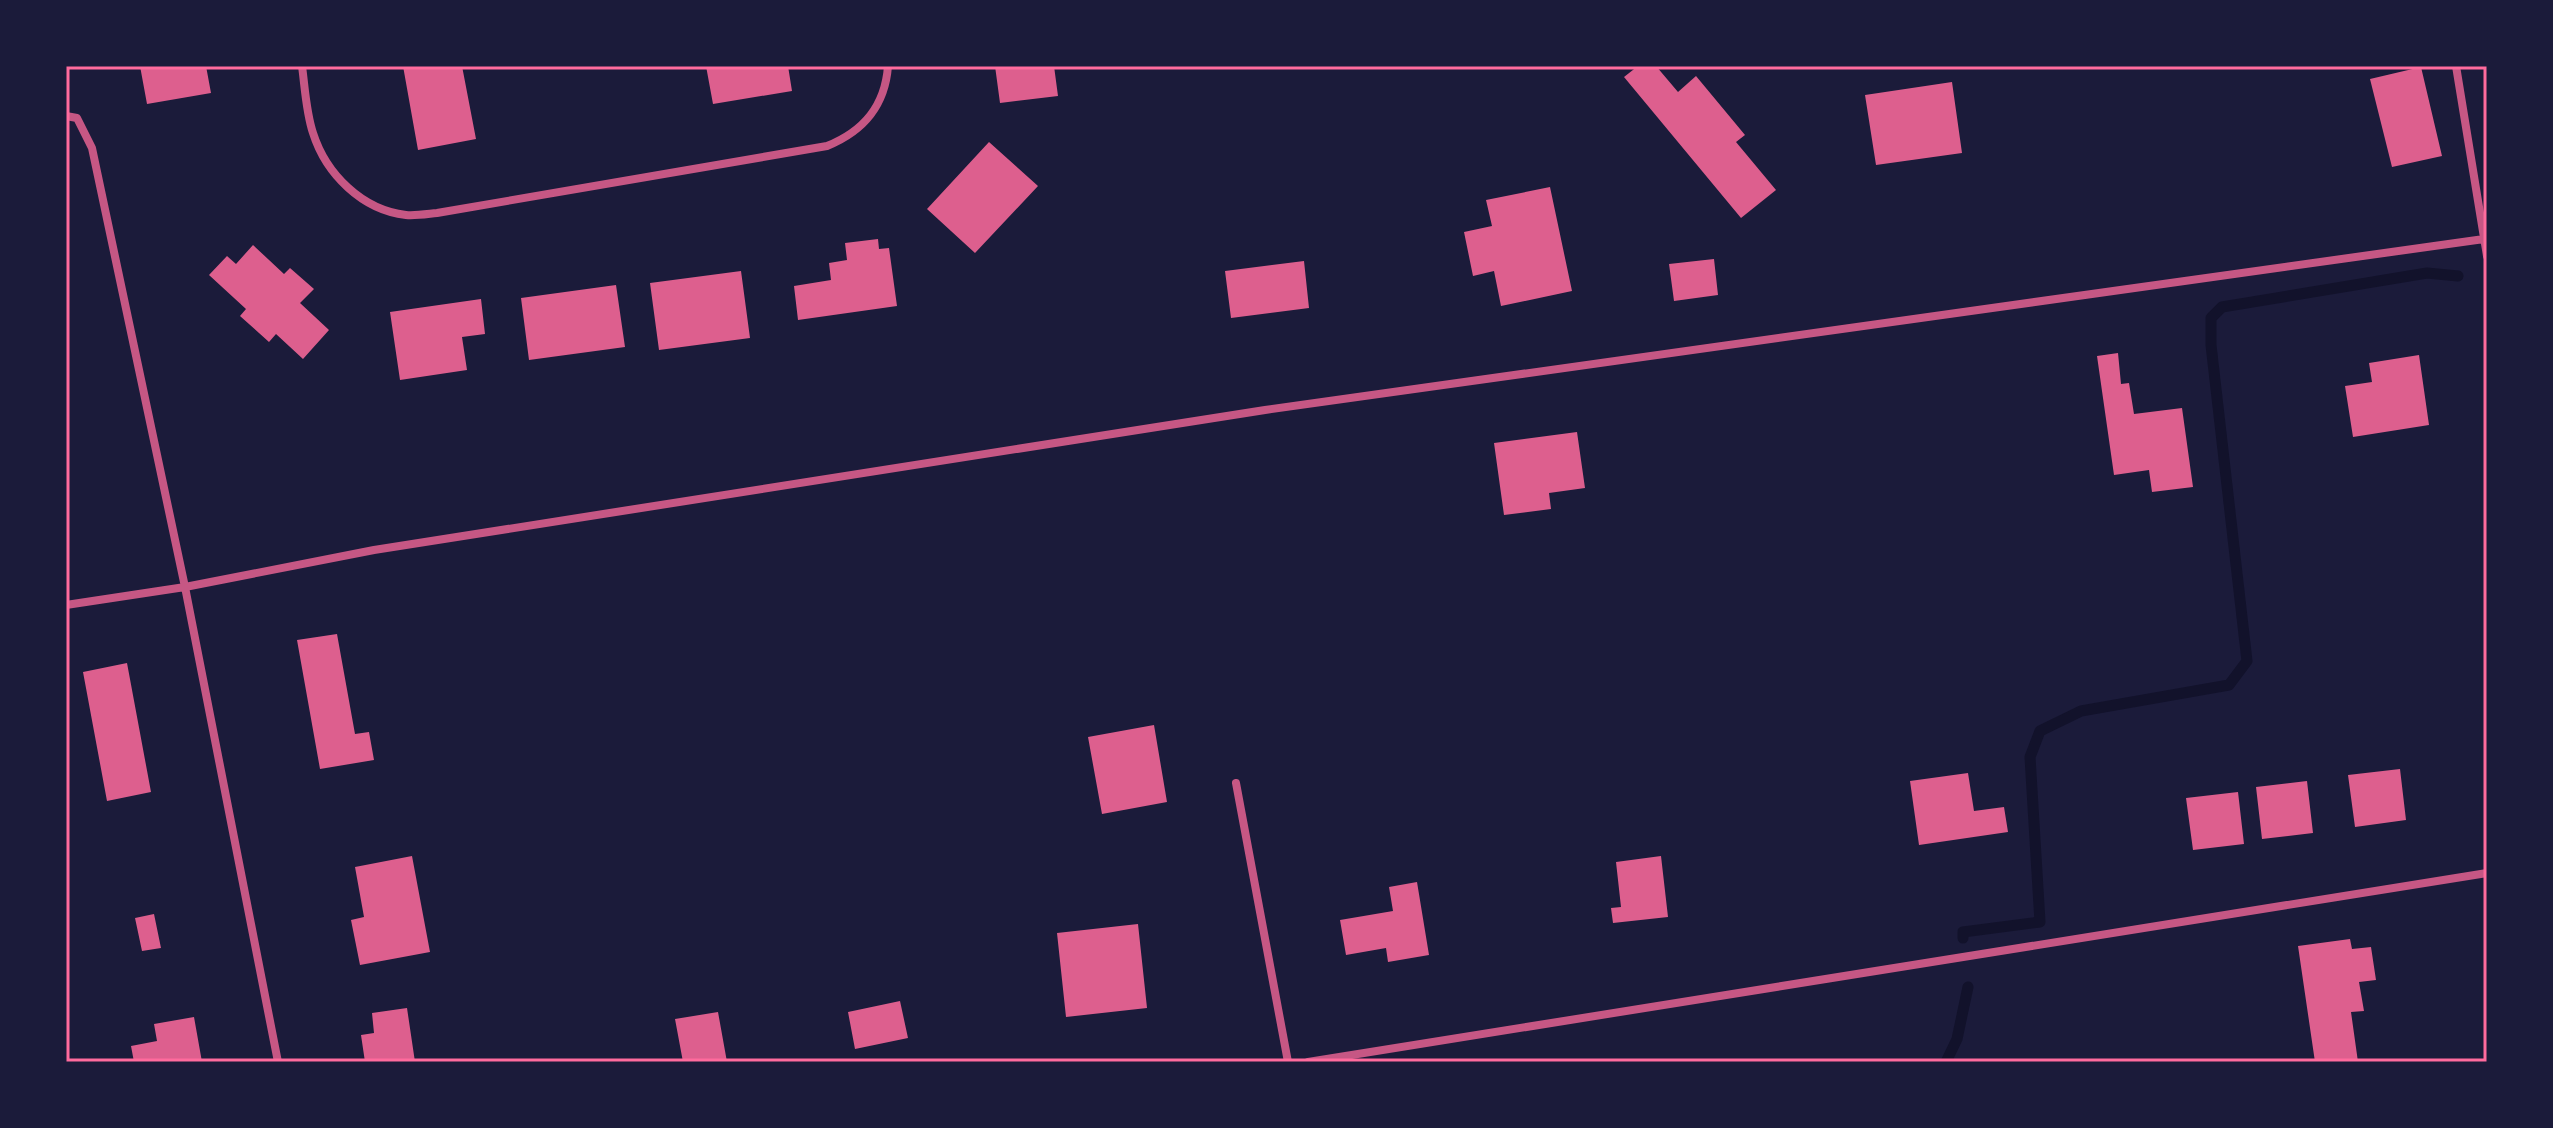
<svg xmlns="http://www.w3.org/2000/svg" width="2553" height="1128" font-family="Cabin,sans-serif">
<rect width="100%" height="100%" fill="#1b1b3a"/>
<g fill="none" stroke-linecap="round" stroke-linejoin="round">
<path stroke="#12122b" stroke-width="11" d="M1963,938V932L2040,922L2030,757L2040,731L2081,711L2229,685L2247,661L2211,345V318L2222,307L2427,273L2458,276
M1946,1062L1957,1039L1968,987"/>
</g>
<path fill="#dd5f8e" d="M140,66H206L211,93L147,104Z
M403,66H462L476,139L418,150Z
M706,66H788L792,91L713,104Z
M995,66H1054L1058,96L1000,103Z
M1638,66H1656L1678,92L1696,76L1745,135L1736,142L1776,190L1741,218L1624,77Z
M2421,67L2442,156L2392,167L2370,79Z
M1952,82L1962,153L1876,165L1865,95Z
M989,142L1038,186L975,253L927,209Z
M1550,187L1572,291L1501,306L1494,271L1473,276L1464,232L1492,226L1486,200Z
M878,239L879,249L889,248L897,306L798,320L794,286L831,280L829,263L847,260L845,243Z
M253,245L284,274L290,268L314,289L300,303L329,330L303,359L276,334L269,342L240,316L246,309L209,275L227,256L236,264Z
M1714,259L1718,295L1674,301L1669,264Z
M1304,261L1309,308L1231,318L1225,271Z
M741,271L750,338L659,350L650,283Z
M616,285L625,347L529,360L521,298Z
M481,299L485,334L462,337L467,370L400,380L390,312Z
M2118,353L2121,384L2129,383L2134,414L2182,408L2193,487L2152,492L2149,470L2114,475L2097,356Z
M2419,355L2429,425L2353,437L2345,386L2372,382L2369,363Z
M1577,432L1585,488L1549,493L1551,509L1504,515L1494,443Z
M337,634L355,734L369,732L374,760L320,769L297,640Z
M127,663L151,792L107,801L83,672Z
M1154,725L1167,802L1102,814L1088,737Z
M2400,769L2406,820L2355,827L2348,775Z
M1968,773L1974,811L2004,807L2008,832L1919,845L1910,781Z
M2307,781L2313,833L2262,839L2256,787Z
M2238,792L2244,844L2193,850L2186,798Z
M412,856L430,952L360,965L351,920L364,917L355,867Z
M1661,856L1668,917L1613,923L1611,908L1621,907L1616,862Z
M1417,882L1429,955L1388,962L1386,948L1346,955L1340,920L1393,911L1389,887Z
M154,914L161,948L142,951L135,918Z
M1138,924L1147,1008L1066,1017L1057,933Z
M2350,939L2352,949L2371,947L2376,980L2359,982L2364,1011L2351,1012L2358,1062H2315L2298,946Z
M900,1001L908,1038L855,1049L848,1012Z
M407,1008L415,1062H365L361,1035L374,1033L372,1013Z
M718,1012L727,1062H683L675,1019Z
M194,1017L202,1062H134L131,1046L157,1041L154,1024Z"/>
<g fill="none" stroke-linecap="round" stroke-linejoin="round">
<path stroke="#c65784" stroke-width="8" d="M302,66C305,88 306,112 313,133C326,174 362,210 406,215C415,216 427,214 437,213L827,146C864,131 885,106 888,66
M2456,66L2487,256
M66,116L77,118L92,148L185,587L278,1062
M66,605L185,587L374,550L1265,410L2484,239
M1236,783L1288,1062
M1308,1062L2487,873"/>
</g>
<rect width="2553" height="1128" fill="none" stroke="#1b1b3a" stroke-width="136"/>
<rect x="68" y="68" width="2417" height="992" fill="none" stroke="#ff6b9d" stroke-width="3"/>
</svg>
